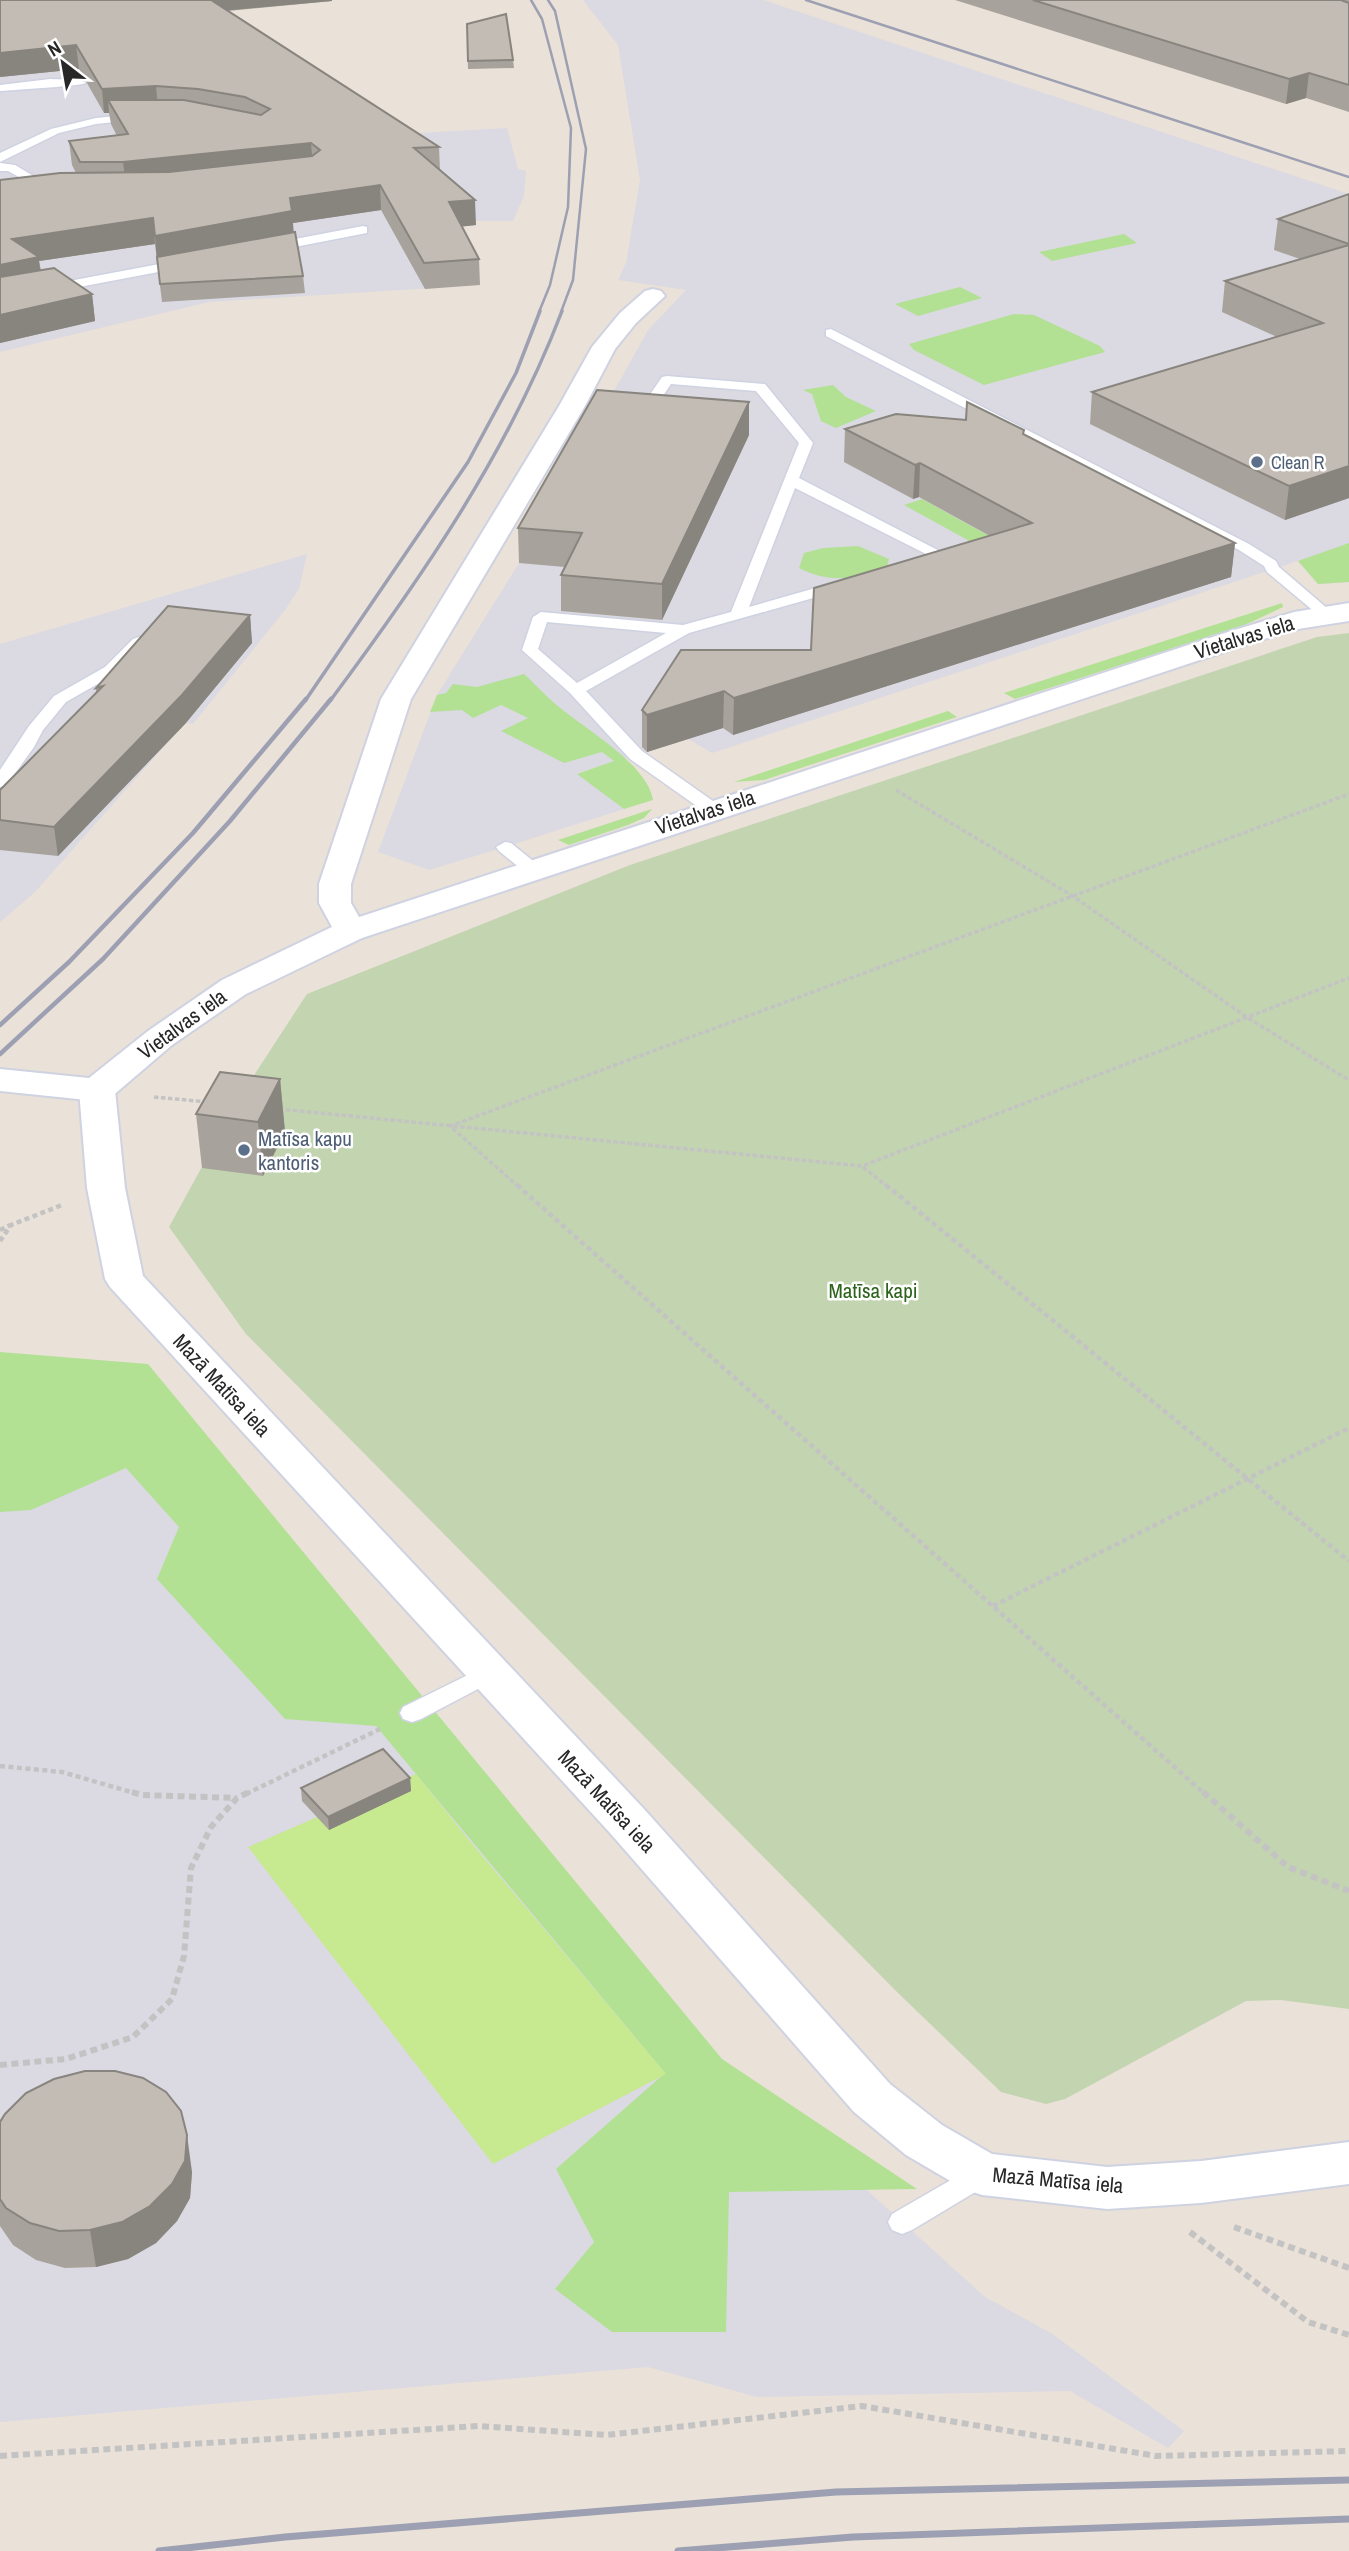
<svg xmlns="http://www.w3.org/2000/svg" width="1349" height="2551" font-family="'Archivo Narrow',sans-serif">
<rect width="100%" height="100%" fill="#eae1d8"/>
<path fill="#dbd9e2" d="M583,0H763L1349,194V582L1318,584L1298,561L712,753L688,739L578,773L624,809L505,847L429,870L378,852L437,695L519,563L648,330L686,290L618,280L626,263L640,180L618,45Z
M0,31L384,135L507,128L518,169L526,171L524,196L513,221H474L475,225L450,228L480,285L209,302L0,352Z
M307,554L299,589L285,610L193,724L185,723L35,892L0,922V644Z
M156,1427L722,2059L985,2297L1051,2333L1184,2431L1168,2448L1070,2391L757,2397L648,2367L0,2422V1490Z"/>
<path fill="#b2e194" d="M1124,234L1137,243L1052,261L1039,252Z
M960,287L982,298L918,316L895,304Z
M1014,314L1034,315L1100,346L1105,352L984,385L914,350L909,344Z
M833,385L846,397L876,411L836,428L821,421L812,394L803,390Z
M922,499L991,537L973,543L904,505Z
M1349,543V582L1318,584L1298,561Z
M858,546L889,559L887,567C857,579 829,584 799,568L804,553L823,548Z
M1282,603L1283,607L1245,625L1015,699L1004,693Z
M524,674C533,682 542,692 552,701C579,726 647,762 653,800L624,809L577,774L614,761L602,752L564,763L501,731L528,718L501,705L473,718L462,710L430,712L437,695L446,693L453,684L477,687Z
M948,711L957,717L764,780L734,782Z
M652,809L644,818L628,825L569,845L558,840Z
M0,1352L148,1364L722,2059L917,2189L729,2192L726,2332H612L555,2289L594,2242L556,2169L665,2073L376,1726L285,1719L157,1579L179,1527L126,1468L31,1510L0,1512Z"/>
<path fill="#c3d4b0" d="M1349,633V2009L1281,2000L1246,2001L1065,2099L1046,2104L1001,2092L897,1992L246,1334L169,1227L243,1092L307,994L630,865L1317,637Z"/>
<path fill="#c7e990" d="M416,1774L469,1840L666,2074L493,2164L248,1847Z"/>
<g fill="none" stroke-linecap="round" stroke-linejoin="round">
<g stroke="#ced2e1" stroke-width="3">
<path id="service" d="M50,79L80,80L86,83C82,86 13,90 0,91V85Z
M137,114L141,115V119L96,124L59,133L0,162V153L51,129L96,118Z
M0,163L15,165L42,181L28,195L0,200V192L20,189L28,182L8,171H0Z
M363,226L367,227V233L269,252L263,248L269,244Z
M186,259L192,263L190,266L0,302V294Z
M831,329L1249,544L1276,561L1279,567L1335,615L1327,620L1322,618L1267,572L1264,566L1239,550L826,336V330Z
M667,376L765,384L813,443L799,478L951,557L933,565H923L920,562L930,556L795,488L749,607L840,581L845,583L848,586L845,589L689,633L586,691L642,751L720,806L723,810L720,814H708L630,759L570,693L522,650L533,617L541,612L683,625L731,612L799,443L756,391L671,384L648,418H638L636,415L662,377ZM547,622L666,633L577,683L538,649Z
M139,637L147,642L145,645L117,673L66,702L43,730L34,747L6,786L0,787V770L29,726L54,696L105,667L133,639Z
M505,842L511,843L538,865L541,869L538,873H526L499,851L496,847Z
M488,1665L497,1667L500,1673L497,1679L421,1719L412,1722L403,1719L400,1713L403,1707Z
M982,2162L992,2166L996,2174L992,2182L912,2230L902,2234L892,2230L888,2222L892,2214Z"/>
</g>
<g stroke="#ced2e1" stroke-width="4">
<path id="minor" d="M653,289L661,291L665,296L636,323L615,349L585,406L411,699L351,884V903L367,931L362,938L350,941L338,938L319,903V884L381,699L559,406L592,347L620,313L645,291Z
M97,1079L110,1082L115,1090L125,1188L143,1276L644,1809L890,2084L942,2125L992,2154L1107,2167L1201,2161L1349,2142V2184L1201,2203L1107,2209L982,2195L964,2189L906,2155L854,2112L610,1833L110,1287L105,1279L87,1188L79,1090L84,1082Z"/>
</g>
<g stroke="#ced2e1" stroke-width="4">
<path id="tertiary" d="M1349,603V621L1298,629L1251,643L362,938L246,994L172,1045L110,1098L97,1101L0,1091V1069L89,1078L148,1031L222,980L338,924L1231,631L1294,612Z"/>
</g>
<path stroke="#c3c3c3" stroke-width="3.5" stroke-dasharray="4.5 2.5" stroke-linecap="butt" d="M896,790L1071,895L1248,1018L1349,1080
M154,1097L208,1102
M279,1109L862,1166L1349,978
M863,1167L888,1187
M519,1187L450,1126L1349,794"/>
<path stroke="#c3c3c3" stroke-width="4.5" stroke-dasharray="5 3.5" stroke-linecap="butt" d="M517,1185L1205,1794
M886,1185L1349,1561
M0,1230L10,1225
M0,1241L11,1225L62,1205
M993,1606L1349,1428
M0,1766L62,1772L138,1794
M246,1794L380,1729"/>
<path stroke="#c3c3c3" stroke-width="6" stroke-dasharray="7 4.5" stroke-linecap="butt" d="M132,1792L142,1795L236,1798
M1203,1792L1288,1867L1349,1891
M0,2065L66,2059L133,2037L172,1999L184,1956L191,1868L211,1827L237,1798L249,1792
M1234,2227L1349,2268
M1190,2232L1308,2322L1349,2335
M0,2456L479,2426L606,2435L862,2406L1156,2456L1349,2451"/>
<use href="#service" fill="#fff" fill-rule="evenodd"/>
<use href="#minor" fill="#fff" fill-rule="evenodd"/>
<use href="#tertiary" fill="#fff" fill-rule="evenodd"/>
<path stroke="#9ca0b2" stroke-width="2.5" d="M531,0L542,19L571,128L568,207L550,285L539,312
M548,0L555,11L586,149L573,280L561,312
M806,0L1349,177"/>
<path stroke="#9ca0b2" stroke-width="3.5" d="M305,701L468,462L516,373L540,311
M330,701C420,580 508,453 562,311"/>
<path stroke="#9ca0b2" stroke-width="4.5" d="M0,1025L69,962L193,833L306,699
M0,1054L103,959L230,821L331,699"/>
<path stroke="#9ca0b2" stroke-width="7" d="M159,2551L285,2537L836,2492L1349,2480
M678,2551L853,2537L1349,2519"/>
</g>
<path fill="#a7a29b" d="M0,0L332,1L228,11L439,147L440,170L476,225L462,226L479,259L480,285L425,289L381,210L293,223V232L303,276L305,293L162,302L155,244L39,261L41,270L92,294L95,321L0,343L76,173L72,165L69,141L117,136L111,124L109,113H104L79,69L0,77Z
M955,0H1349V112L1306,98L1286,104Z
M467,24L513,60L514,68L468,69Z
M1349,194V498L1285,520L1090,424L1092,392L1277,337L1222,312L1225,281L1300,259L1274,250L1278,219Z
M749,402V435L662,620L561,611V575L565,567L519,563L518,528Z
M845,429L1024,430V434L1235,543L1231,577L733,735L723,728L647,752L642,747V710L811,650L990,536L919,497L913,499L844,462Z
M250,615L252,643L185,724L58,856L0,850V790L96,693V688Z
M280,1079L285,1132L263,1176L202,1168L196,1114Z
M410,1778L411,1791L329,1830L302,1801L301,1788Z
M0,2122L192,2172L190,2198L177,2221L156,2243L128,2259L96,2267L65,2268L36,2260L13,2245L0,2226Z"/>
<path fill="#88847e" d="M198,0H332V1L199,13Z
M76,45L79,69L0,77V53Z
M1309,73L1306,98L1286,104L1289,79Z
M156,86L158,109L108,100L109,113H104L102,89Z
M311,143L313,167L126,186L123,162Z
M380,185L381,210L293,223L294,236L157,262L155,236L290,198Z
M475,200L476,225L450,228L449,202Z
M153,218L155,244L39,261L42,283L0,291V265L12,239Z
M92,294L95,321L0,343V315Z
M749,402V435L662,620V584Z
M920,463L919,497L913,499L915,465Z
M1349,466V498L1285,520L1289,486Z
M1235,543L1231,577L733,735L734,698Z
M250,615L252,643L185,724L58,856L54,827Z
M724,691L723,728L647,752V715Z
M280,1079L285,1132L263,1176L258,1122Z
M410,1778L411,1791L329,1830L328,1817Z
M187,2135L192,2172L190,2198L177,2221L156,2243L128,2259L96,2267L90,2230Z"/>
<path fill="#c2bcb4" stroke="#88847e" stroke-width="2" d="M0,0H211L439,147L414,148L475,200L449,202L479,259L424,263L380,185L290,198L292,211L155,236L153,218L12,239L39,257L0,265V180L60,173L169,172L312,156L320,150L311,143L123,162H80L69,141L128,134L108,100H184L261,115L270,109L245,97L198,89L156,86L102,89L76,45L0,53Z
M1033,0H1341L1349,3V85L1309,73L1289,79Z
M506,14L513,60L468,61L467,24Z
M1349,194V244L1278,219Z
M295,232L303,276L160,284L157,257Z
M1349,245V466L1289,486L1092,392L1323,323L1225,281Z
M54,268L92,294L0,315V277Z
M597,390L749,402L662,584L561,575L582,533L518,528Z
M967,402L1024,430L1023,434L1235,543L734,698L724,691L647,715L642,710L681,650H811L814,588L1032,523L920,463L915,465L845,429L896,414L966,420Z
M168,606L250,615L182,695L54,827L0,820V790L103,686L96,688Z
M220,1072L280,1079L258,1122L196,1114Z
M383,1749L410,1778L328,1817L301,1788Z
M85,2071H115L143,2078L166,2092L181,2111L187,2135L185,2161L172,2184L150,2206L122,2222L90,2230L59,2231L30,2223L6,2208L0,2199V2122L5,2114L26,2093L54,2079Z"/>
<g fill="#5c6f8a" stroke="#fff" stroke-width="2.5">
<circle cx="1257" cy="462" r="7"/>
<circle cx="244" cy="1150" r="7"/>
</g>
<g text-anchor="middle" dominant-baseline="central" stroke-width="5" stroke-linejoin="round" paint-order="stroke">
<g font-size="18" fill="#4e5e75" stroke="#fff" text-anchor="start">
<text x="1271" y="462">Clean R</text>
</g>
<g font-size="21" fill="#272727" stroke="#fff">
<text transform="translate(1244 637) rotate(-17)">Vietalvas iela</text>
<text transform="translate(705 812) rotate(-18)">Vietalvas iela</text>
<text transform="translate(182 1024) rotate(-36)">Vietalvas iela</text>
<text transform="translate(222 1385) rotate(47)">Mazā Matīsa iela</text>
<text transform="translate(607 1801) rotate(47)">Mazā Matīsa iela</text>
<text transform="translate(1058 2180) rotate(5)">Mazā Matīsa iela</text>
</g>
<g font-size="21" fill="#4e5e75" stroke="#fff" text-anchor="start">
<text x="258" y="1138">Matīsa kapu<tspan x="258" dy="24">kantoris</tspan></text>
</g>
<g font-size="21" fill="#2c6219" stroke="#fff">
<text x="873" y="1290">Matīsa kapi</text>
</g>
</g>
<g transform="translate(63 63) rotate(329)" stroke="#ffffff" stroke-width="5" paint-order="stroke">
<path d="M0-5L12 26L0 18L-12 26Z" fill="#272727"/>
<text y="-10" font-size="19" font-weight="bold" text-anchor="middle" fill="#272727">N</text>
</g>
</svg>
